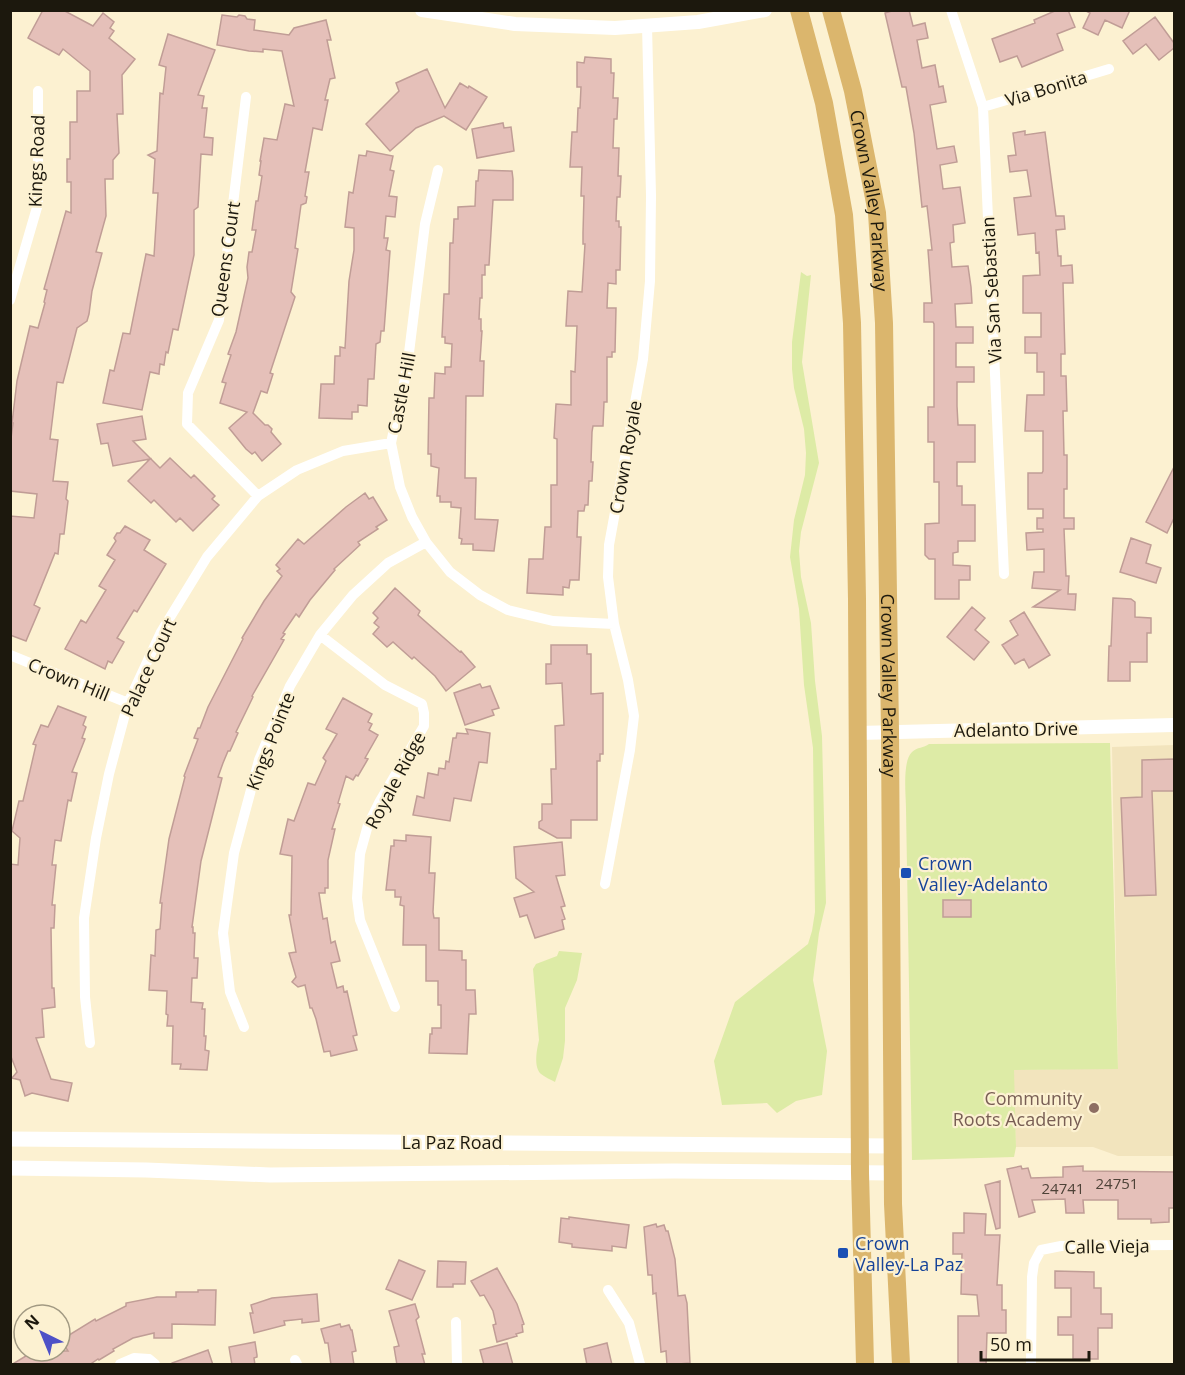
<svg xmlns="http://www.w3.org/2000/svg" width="1185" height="1375" font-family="'Open Sans',sans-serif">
<rect width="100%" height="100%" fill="#fcf1d1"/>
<path fill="#f2e4bd" d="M1174,745V1156H1118L1093,1147H1016L1013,1070L1118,1068L1112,747Z"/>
<path fill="#ddeba6" d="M801,272L807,276L811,275L802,362L819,463L801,532L799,551L801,577L811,623L815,681L822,736L826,903L819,933L813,980L827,1051L822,1095L796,1101L777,1113L767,1103L722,1105L714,1061L735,1002L808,944L812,931L815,912L813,748L804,685L799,609L790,557L794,520L805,475L806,453L804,429L794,388L792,369V342Z
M1110,743L1118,1069L1014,1070L1016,1147L1014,1157L912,1160L906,809C906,796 902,761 912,752C917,747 924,748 929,744Z
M559,951L582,953L577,980L565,1008V1041L563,1058L555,1082C551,1080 545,1077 541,1074C533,1067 537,1049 539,1040L533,969L536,964L557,956Z"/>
<path fill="#e5c0b9" stroke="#c09d96" stroke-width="1.5" d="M43,10H63L93,26L103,13L114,22L110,28L114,31L109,38L135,59L122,75L123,114H117L119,153L113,160V179H105L106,216L96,252L102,253L92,291L89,314L87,321L77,328L63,383L57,382L50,439L58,440L53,481L68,482L66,499L68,501L64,534H60L58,554L55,553L34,605L40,608L26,641L10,635V516L34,518L37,494L10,491V446L13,423H12L17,381L30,326L38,328L45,303L44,302L47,290L44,289L66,211L71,213V182H67V159H70V122H77V91H90V71L63,49L59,55L28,38Z
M895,10H909L913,26L925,23L928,38L917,40L922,68L935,65L939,87L943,86L946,102L930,105L937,149L954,146L957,162L940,165L943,189L960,187L965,223L953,225L954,242L950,243L952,267L968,266L971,287L972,303L955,304L956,327H973V343H956V367H974V382H957V406L958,425H975V462H957V486H962V505H975V541H958V552L953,553V565L970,566V580H959V599H935V559H929L925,555V524L939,523V482H934V442H928V407H934V324L933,322H924V303H932L928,250H932L927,206L922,207L914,133L906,87H902L885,13Z
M1057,10H1068L1075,27L1057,34L1063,50L1022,67L1017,56L1000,62L992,39L1035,23L1034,20Z
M1084,10H1130L1122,28L1105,20L1098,35L1083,28L1090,13Z
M222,15L237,17L239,15L245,16L247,19L255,20L254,30L289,35L294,28L326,20L331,40H327L335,78L330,79L325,100H328L322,130L313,128L305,172H309L305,196L307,197L306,203L301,205L295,248L298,249L291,292L295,297L293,303L270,373L273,374L267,393L261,391L253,413L265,425H268L272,429L271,432L281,444L262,461L255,452L252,454L246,449L229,428L247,412L220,403L226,383L222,382L231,355L228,354L236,332L248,278L247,267L249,252H252L256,230H252L256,201H258L262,176L259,175L261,161H260L264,138L277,140L285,104L294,106L282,51L263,49V52L249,51L217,45Z
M1155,17L1174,43V48L1159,60L1146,44L1133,54L1123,41Z
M168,34L215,50L198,95L204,96L202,108H207L204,137L213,138L212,155L201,154L198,207L194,210V255L178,330L173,329L168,353L166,352L164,365L160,364L159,374L150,372L142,410L103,403L110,370L114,371L123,333L130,334L146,254L154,256L158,193H153L155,159L148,155L157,151L160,93L163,94L164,86L166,67L159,65Z
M585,57L611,59V73H614L613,98H618L617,119H614L613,148H619L618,176H621L620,197H617L616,221H619V227H621L620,270H616V284L608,283L607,308H616L615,352H612V357H607V402H604L603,426H593L592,432L591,462H593L592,481H589L588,505H585L584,511H578L577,537H581L579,580H570L569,588L563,587V595L527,593L529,559H543L545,527H551V485H557V439L554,438L556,404L571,405V371L575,372L577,326H566L568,291L582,292L585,244H583V233L584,196H581L582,167H570L572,132H577L578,108H580L581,87H577V62L584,63Z
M427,69L445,108L460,83L468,88L469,86L487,97L466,130L444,116L416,128L390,151L366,124L399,91L396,83Z
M503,123L504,128L511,127L514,151L477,158L472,129Z
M1025,131V135L1045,132L1056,216H1064L1065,229L1056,230L1058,256H1061V266L1072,265L1073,283H1063L1065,354H1061V376H1066L1067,411H1063L1064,455H1067V489H1064V518H1074V529H1064L1066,576H1069L1068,594H1076L1075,610L1033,607L1060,590L1032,588L1034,572H1044V549L1027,550L1026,533L1043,532V529H1037V518H1043V509H1028V473H1042L1043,471V431H1025L1027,395H1044V372H1037V353H1025V337H1041V313H1023V276L1040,275L1039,252L1036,253L1035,233L1018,235L1014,198L1031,196L1027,170L1010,172L1008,156L1016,155L1013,133Z
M367,151L393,156L390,170L394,171L389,196L397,197L395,217L386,216L384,238H388L386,250L390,251L384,331H381L380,342L376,344L374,379H368L367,406L358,405V412H352V419L319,418L321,384H334L335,356H340V347L345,348L349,281L354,250V228L345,227L349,192L353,193L359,155L366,156Z
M479,170L512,171L513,179V200H493L489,265H485V275H482V298H480L479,319H481V331H482L480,361H484L483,396H466L465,478H476L475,519L498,520L494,551L473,550V544H461L462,539L459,538L461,508L451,507V502H440V496H437L439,468L431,466V454H428L429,398H434L435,373L445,374V367H451L452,344L445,343V337H442L444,294H449L450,243H453L454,219H458V207L475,206L476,181H478Z
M142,416L146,439L133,441L160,468L170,458L191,478L194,475L215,496L212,499L219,505L193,531L180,518L176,522L154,500L151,503L128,481L150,459L113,466L108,443L101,444L97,424Z
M1174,467V518L1167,533L1146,522Z
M365,493L369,499L373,497L387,520L376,527L378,529L358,542L360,545L334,569L335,570L310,600L299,617L296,614L283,633L285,634L281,639L284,640L252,696L253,697L236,732L238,733L230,751H228L223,763L218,777L222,778L201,861L192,927H193V933H195L194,958H198L197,978H192L191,1002L203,1003L202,1009H205L204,1036H206L205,1050L209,1051L207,1070L180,1069L181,1064H172L173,1026H167L168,1015L166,1014L167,991L149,990L151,955L155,956L156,930L160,929L162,903H160L169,839L185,777L184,776L198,739L194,738L198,728H200L208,707L243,639L242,638L264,601L282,576L277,571L280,569L276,565L298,539L304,544L346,507Z
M125,526L150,540L144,550L166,564L137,612L134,610L117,638L124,642L112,663L108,661L105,669L65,649L81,620L86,623L106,590L99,586L115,560L107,555L116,541L114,538L117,533H120Z
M1131,538L1151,545L1146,563L1161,568L1156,583L1120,572Z
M395,588L420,611L418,615L460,652L461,651L475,667L446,691L435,676L414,657L412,659L393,642L387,647L373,634L379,627L374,623L378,618L373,613Z
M1113,598L1131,599L1135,602V617L1151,618V633H1147V662H1130V681H1108L1109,646H1111Z
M972,607L985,618L975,630L989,642L974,660L947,637Z
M1024,612L1050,655L1029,668L1024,659L1015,664L1002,645L1018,635L1010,621Z
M551,645H587V654H591V694L603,693V754H600V761H597V820H571V838H557L539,828V822L542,820V804H552L551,769H556L555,726L564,725L562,683L546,684V664H551Z
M480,684L482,688L490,686L499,708L492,710L494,715L465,725L454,693Z
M343,698L372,714L368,722L372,724L369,730L378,735L365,758L368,759L358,776L356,775L353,780L346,776L338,803L340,804L332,829H335L328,860V888H325V893H319L323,919L327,918L331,943L335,941L340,961L331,963L337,988L343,986L344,992L347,991L357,1035L353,1036L357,1050L331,1056L330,1051L324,1052L316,1019L312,1008H310L305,985L298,987L292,982L296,977L289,953L296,952L289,915H291L292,856L280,854L288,819L294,821L308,783L315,785L326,761L323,758L337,734L326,729Z
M58,706L86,717L83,725L86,727L82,738L85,739L72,772L77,773L71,801L68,800L61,841L55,840L52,865H56L52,905H55L54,928H51L52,988H54L55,1007L42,1009L44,1037L36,1038L51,1079L72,1083L68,1101L32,1093L25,1096L20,1080L12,1078L17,1072L10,1054V864L18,865L20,838L12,831L19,801H23L36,745L33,744L41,725L48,727Z
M466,729L490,733L487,763L479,762L471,801L454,798L450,821L413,815L417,796L424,798L428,773L438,775L439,768L445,769L446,761L449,762L453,738H456L457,733L468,734Z
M1174,759V791H1152L1156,895L1125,896L1121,798L1142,797V760Z
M406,835L431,837L429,873H435L433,912L434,918H439V950L462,951V960H466V990H475L476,1014H469L467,1054L429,1053L430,1034H432V1028H441V1005H438V981H426V945H403L404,906L400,905L401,897H395V890H386L391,846H394V840L406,841Z
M562,842L565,875L556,876L565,906L561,907L565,919L562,920L564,929L535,938L527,915L520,917L514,898L534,892L516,878L514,847Z
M943,900H971V917H943Z
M1021,1166L1022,1169L1028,1168L1031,1178L1063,1177V1167L1083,1166V1171L1174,1172V1208H1169V1222L1151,1223V1219H1118V1200H1083L1084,1213H1066L1065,1199L1032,1200L1035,1212L1019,1217L1007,1169Z
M1000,1181V1228L996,1229L985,1185Z
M964,1213L986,1214L985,1235H1000L997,1285H1002V1310H1006V1333H987L986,1365H958V1316H979L977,1295L961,1294L962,1254H953V1233H964Z
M569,1217L629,1225L626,1248L612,1246V1251L572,1247V1244L559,1242L561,1218L569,1219Z
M656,1224L657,1227L664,1225L666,1231H668L675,1259L678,1296L685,1295L687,1303L690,1363L667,1365L666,1351L661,1352L656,1293L653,1294L652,1275H648L644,1227Z
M399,1260L425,1271L412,1300L386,1289Z
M438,1261L466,1262L465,1284H453V1287H437Z
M497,1268L517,1304L524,1324L522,1325L523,1332L516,1334L517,1336L497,1342L493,1325L496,1324L493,1311L484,1295L480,1296L471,1281Z
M1055,1271L1094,1272V1288H1101V1314H1112V1328H1098V1359H1073V1335H1058V1317H1071V1288H1055Z
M198,1290H216L215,1325L172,1324V1338H154V1333L133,1338L113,1349L114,1351L99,1360L98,1359L89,1365H11L34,1351H68L61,1340L95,1319L96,1321L126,1306V1303L157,1297H176V1292H198Z
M317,1294L319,1321L302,1323V1319L284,1321L285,1325L254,1333L250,1313H253L251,1305L272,1298Z
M415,1304L419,1317L416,1320L425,1354H422L425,1365H397L394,1347L399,1346L389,1311Z
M340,1324L341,1327L349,1325L351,1330H352L356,1351L352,1352L354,1365H331L328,1343H325L321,1329Z
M255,1342L257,1355V1357L254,1358L255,1365H232L229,1347Z
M507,1343L513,1365H484L480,1350Z
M607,1343L612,1365H587L584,1349Z
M208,1350L213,1365H172V1363Z"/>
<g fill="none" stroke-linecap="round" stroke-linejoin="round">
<path stroke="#fff" stroke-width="10" d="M951,10L983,107L1004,574
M246,97L219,320L188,393L187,424L258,496
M983,107L1109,69
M438,170L425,224L407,369L391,443L400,487L412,517L426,542L450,572L480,595L508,610L553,621L614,624
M10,300L38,204V91
M320,635L385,685L422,704L424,713V726L380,801L368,825L360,854L357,898L360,920L395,1007
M10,655L128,703
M605,884L630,750L634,716L628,680L614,624L608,577L609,545L643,359L650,281L651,196L647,25
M244,1027L230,992L223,933L234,853L259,760L290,686L320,635L353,595L388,563L426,542
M90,1043L85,997L84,918L96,838L109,774L128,703L161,632L207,557L258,496L297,470L343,451L391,443
M608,1290L629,1323L640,1364
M456,1322L457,1364
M295,1360L297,1364
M120,1364L134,1358L149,1359L155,1364
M1031,1364L1032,1277L1034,1263L1041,1250L1061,1246L1174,1245"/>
<path stroke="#fff" stroke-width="14" d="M422,10L515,24L615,28L698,22L765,10
M858,733L1174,725"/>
<path stroke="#fff" stroke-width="15" d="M10,1139L893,1146
M10,1168L146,1170L270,1175L674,1171L893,1173"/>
<g stroke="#dbb66d" stroke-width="18">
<path d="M799,10L824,103L844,215L852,323L857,599L860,1173L865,1364"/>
<path id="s1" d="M831,10L853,91L877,213L884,323L890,732L893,1204L901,1364"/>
</g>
</g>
<g fill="#1a4fb4" stroke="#fcf1d1" stroke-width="2">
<rect x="900" y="867" width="12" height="12" rx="3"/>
<rect x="837" y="1247" width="12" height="12" rx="3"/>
</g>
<circle fill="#8d6e63" stroke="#fcf1d1" stroke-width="2" cx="1094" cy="1108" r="6"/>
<g text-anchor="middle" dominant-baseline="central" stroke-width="4.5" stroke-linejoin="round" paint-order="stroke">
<g font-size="15" fill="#4e4238">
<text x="1117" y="1183">24751</text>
<text x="1063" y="1188">24741</text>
</g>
<g font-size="18" fill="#1c180d" stroke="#fcf1d1">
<text transform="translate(1046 88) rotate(-17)">Via Bonita</text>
<text transform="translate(36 161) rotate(-88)">Kings Road</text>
<text stroke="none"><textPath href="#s1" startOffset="195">Crown Valley Parkway</textPath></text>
<text transform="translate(225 259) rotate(-82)">Queens Court</text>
<text transform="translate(991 290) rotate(-93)">Via San Sebastian</text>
<text transform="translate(401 393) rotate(-79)">Castle Hill</text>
<text transform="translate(625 457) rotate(-80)">Crown Royale</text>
<text transform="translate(148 667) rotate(-65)">Palace Court</text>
<text transform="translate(69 679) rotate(22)">Crown Hill</text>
<text stroke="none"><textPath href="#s1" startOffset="681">Crown Valley Parkway</textPath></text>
<text transform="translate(1016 729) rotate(-1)">Adelanto Drive</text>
<text transform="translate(270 741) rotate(-69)">Kings Pointe</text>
<text transform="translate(395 780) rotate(-62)">Royale Ridge</text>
<text x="452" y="1142">La Paz Road</text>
<text transform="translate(1107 1246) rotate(-1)">Calle Vieja</text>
</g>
<g font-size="18" fill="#164399" stroke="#fcf1d1" text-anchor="start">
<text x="918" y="863">Crown<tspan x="918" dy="21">Valley-Adelanto</tspan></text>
<text x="855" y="1243">Crown<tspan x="855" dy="21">Valley-La Paz</tspan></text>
</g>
<g font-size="18" fill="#785e54" stroke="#fcf1d1" text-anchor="end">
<text x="1082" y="1098">Community<tspan x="1082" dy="21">Roots Academy</tspan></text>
</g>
</g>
<rect width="1185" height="1375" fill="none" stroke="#1c180d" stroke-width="24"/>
<g transform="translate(42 1333) rotate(317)"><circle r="28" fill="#fcf1d1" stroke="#a29a83" stroke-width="1.5"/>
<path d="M0-4.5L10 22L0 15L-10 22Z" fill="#4e51c7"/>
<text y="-9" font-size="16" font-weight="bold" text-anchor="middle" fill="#1c180d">N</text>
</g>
<path d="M981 1351v9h108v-9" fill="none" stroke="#1c180d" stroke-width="3"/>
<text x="990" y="1351" font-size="18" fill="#1c180d" stroke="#fcf1d1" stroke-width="4.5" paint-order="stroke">50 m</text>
</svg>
